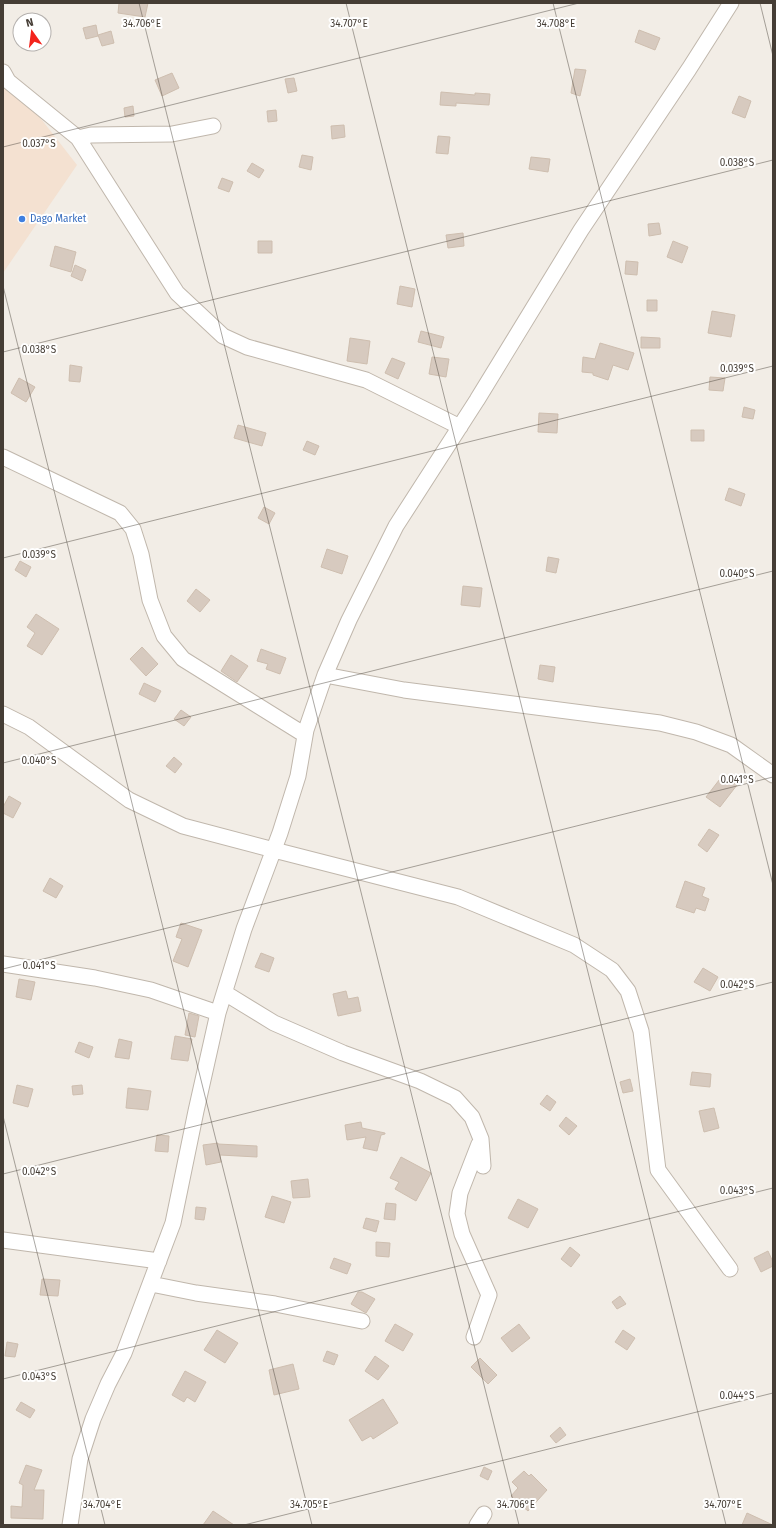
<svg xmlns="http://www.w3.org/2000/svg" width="776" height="1528" font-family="'Fira Sans',sans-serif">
<rect width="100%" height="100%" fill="#f2ede6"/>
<path fill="#f4e1d1" d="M3,70L77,165L3,273Z"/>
<path fill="#d7cabf" stroke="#cebeaf" d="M119,3H148L145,17L118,13Z
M96,25L98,36L86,39L83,28Z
M639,30L660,38L655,50L635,42Z
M111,31L114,43L102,46L98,35Z
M575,69L586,70L580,96L571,93Z
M172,73L179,88L162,96L155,80Z
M294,78L297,91L288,93L285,79Z
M441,92L475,95V93L490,94L489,105L456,103V106L440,105Z
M739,96L751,101L745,118L732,113Z
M133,106L134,116L125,117L124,108Z
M276,110L277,121L268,122L267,111Z
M344,125L345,137L332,139L331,126Z
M438,136L450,137L448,154L436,153Z
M302,155L313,157L311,170L299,167Z
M531,157L550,159L548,172L529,169Z
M252,163L264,170L259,178L247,171Z
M222,178L233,182L229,192L218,188Z
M659,223L661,234L649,236L648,224Z
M463,233L464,246L448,248L446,235Z
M258,241H272V253H258Z
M673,241L688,247L682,263L667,257Z
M55,246L76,252L71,272L50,266Z
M626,261L638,262L637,275L625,274Z
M75,265L86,270L82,281L71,276Z
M400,286L415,289L412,307L397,304Z
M647,300H657V311H647Z
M712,311L735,315L731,337L708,333Z
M421,331L444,337L441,348L418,342Z
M641,337L660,338V348H641Z
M350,338L370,341L367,364L347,361Z
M600,343L634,353L628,370L613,365L608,380L593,375V373L582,372L583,357L595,359Z
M432,357L449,359L446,377L429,374Z
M392,358L405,363L398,379L385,373Z
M70,365L82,367L80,382L69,381Z
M710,377L725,378L723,391L709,390Z
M19,378L35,387L26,402L11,393Z
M744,407L755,410L753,419L742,417Z
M539,413L558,414L557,433L538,432Z
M238,425L266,433L262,446L234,438Z
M691,430H704V441H691Z
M307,441L319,446L315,455L303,450Z
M729,488L745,494L741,506L725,500Z
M264,507L275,513L269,524L258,518Z
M327,549L348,556L342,574L321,567Z
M548,557L559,559L556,573L546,571Z
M20,561L31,567L26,577L15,570Z
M463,586L482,588L480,607L461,605Z
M196,589L210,600L200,612L187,601Z
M36,614L59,629L42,655L27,646L35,633L27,627Z
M142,647L158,664L146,676L130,659Z
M261,649L286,658L280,674L266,669L268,664L257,661Z
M231,655L248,666L237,682L221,671Z
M540,665L555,667L553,682L538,679Z
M144,683L161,691L155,702L139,694Z
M181,710L191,717L184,726L174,719Z
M174,757L182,764L175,773L166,766Z
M723,775L737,785L720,807L706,797Z
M9,796L21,803L13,818L3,813V807Z
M709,829L719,835L707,852L698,845Z
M50,878L63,886L56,898L43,891Z
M685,881L705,888L702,896L709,899L705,911L696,908L694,913L676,907Z
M181,923L202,930L188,967L173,961L182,939L176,937Z
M261,953L274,958L269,972L255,967Z
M703,968L718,977L710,991L694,982Z
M19,979L35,982L31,1000L16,997Z
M346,991L348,999L358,997L361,1011L338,1016L333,994Z
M189,1013L199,1016L195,1037L185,1035Z
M175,1036L192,1039L188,1061L171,1059Z
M119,1039L132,1042L129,1059L115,1057Z
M79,1042L93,1047L89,1058L75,1052Z
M692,1072L711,1074L710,1087L690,1085Z
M630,1079L633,1091L623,1093L620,1082Z
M17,1085L33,1089L28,1107L13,1103Z
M82,1085L83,1094L73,1095L72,1086Z
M128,1088L151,1091L148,1110L126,1108Z
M547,1095L556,1102L550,1111L540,1104Z
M714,1108L719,1128L704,1132L699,1111Z
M566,1117L577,1126L569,1135L559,1126Z
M361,1122L362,1128L385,1133V1134L381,1135L377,1151L363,1148L366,1137L347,1140L345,1125Z
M157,1135L169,1136L168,1152L155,1151Z
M218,1143V1144L257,1146V1157L220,1155L221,1162L206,1165L203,1145Z
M401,1157L431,1173L416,1201L395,1189L399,1182L390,1178Z
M308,1179L310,1197L293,1198L291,1181Z
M272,1196L291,1202L284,1223L265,1217Z
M518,1199L538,1209L528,1228L508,1218Z
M386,1203L396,1204L395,1220L384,1219Z
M196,1207L206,1208L204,1220L195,1219Z
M366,1218L379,1221L376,1232L363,1228Z
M376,1242L390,1243L389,1257L376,1256Z
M570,1247L580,1255L571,1267L561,1259Z
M768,1251L773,1262V1266L761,1272L754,1258Z
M334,1258L351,1264L347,1274L330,1268Z
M42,1279L60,1280L58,1296L40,1295Z
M358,1292H362L375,1299L366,1313L351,1304Z
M620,1296L626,1304L617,1309L612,1302Z
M395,1324L413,1334L403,1351L385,1341Z
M519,1324L530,1338L512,1352L501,1338Z
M217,1330L238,1343L225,1363L204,1350Z
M623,1330L635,1338L627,1350L615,1342Z
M7,1342L18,1344L15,1357L5,1356Z
M327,1351L338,1355L334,1365L323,1361Z
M375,1356L389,1366L378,1380L365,1371Z
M480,1358L497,1375L488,1384L471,1367Z
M293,1364L299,1389L274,1395L269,1370Z
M185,1371L206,1382L195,1402L187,1397L184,1402L172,1395Z
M383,1399L398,1423L373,1439L371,1436L362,1441L349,1420Z
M21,1402L35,1410L30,1418L16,1410Z
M560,1427L566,1435L556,1443L550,1436Z
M26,1465L42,1470L34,1490H44L43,1519L11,1518V1506L22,1507L23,1485L19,1483Z
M484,1467L492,1471L488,1480L480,1476Z
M524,1471L529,1476L531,1474L547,1490L528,1511L511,1496L518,1488L512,1482Z
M213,1511L234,1525H203Z
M747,1513L773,1525H742Z"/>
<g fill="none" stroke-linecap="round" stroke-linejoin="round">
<g stroke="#c0b7ac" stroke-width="17">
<path id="minor" d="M3,72L8,81L78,138L177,293L223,336L247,347L366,380L460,427
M78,138L91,135L172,134L213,126
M3,457L120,513L133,529L141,554L150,600L164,636L183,659L305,735
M325,675L404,690L660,723L696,732L731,745L773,775
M3,714L29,727L129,800L183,826L274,850L458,897L574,945L612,970L628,991L641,1031L658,1170L730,1269
M3,964L95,978L151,990L218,1013
M225,993L274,1023L343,1053L420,1081L455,1098L472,1117L481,1139L483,1166
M3,1240L159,1261
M151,1284L196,1293L275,1304L362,1321
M474,1337L489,1295L462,1234L457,1214L460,1193L479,1144
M70,1525L80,1459L93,1419L108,1384L124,1353L173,1223L196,1111L218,1013L244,929L280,833L298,776L306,730L325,675L349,620L396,526L477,400L581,230L689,69L731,3
M477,1525L484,1514"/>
</g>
<use href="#minor" stroke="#fff" stroke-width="15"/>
</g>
<path fill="none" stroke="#453d35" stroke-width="1" stroke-opacity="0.45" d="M139,3L519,1525M346,3L726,1525M553,3L773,885M760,3L773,56M3,147L579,3M3,286L312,1525M3,352L773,160M3,558L773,366M3,763L773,571M3,969L773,777M3,1116L105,1525M3,1174L773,982M3,1379L773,1188M244,1525L773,1393"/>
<circle fill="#3f7fe0" stroke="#fff" stroke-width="1.5" cx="22" cy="219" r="4"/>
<g text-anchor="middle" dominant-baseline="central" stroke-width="4" stroke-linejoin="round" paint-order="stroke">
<g font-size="10" fill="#366cbe" stroke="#fff" text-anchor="start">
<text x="30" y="219">Dago Market</text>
</g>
</g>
<g font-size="10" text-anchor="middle" fill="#453d35" stroke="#fff" stroke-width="4" stroke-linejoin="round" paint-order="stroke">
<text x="142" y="27">34.706°E</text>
<text x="349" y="27">34.707°E</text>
<text x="556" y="27">34.708°E</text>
<text x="39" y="147">0.037°S</text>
<text x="737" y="166">0.038°S</text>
<text x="39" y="353">0.038°S</text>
<text x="737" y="372">0.039°S</text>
<text x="39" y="558">0.039°S</text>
<text x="737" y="577">0.040°S</text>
<text x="39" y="764">0.040°S</text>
<text x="737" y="783">0.041°S</text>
<text x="39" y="969">0.041°S</text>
<text x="737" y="988">0.042°S</text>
<text x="39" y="1175">0.042°S</text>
<text x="737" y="1194">0.043°S</text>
<text x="39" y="1380">0.043°S</text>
<text x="737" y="1399">0.044°S</text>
<text x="102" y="1508">34.704°E</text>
<text x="309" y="1508">34.705°E</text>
<text x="516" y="1508">34.706°E</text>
<text x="723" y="1508">34.707°E</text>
</g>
<rect width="776" height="1528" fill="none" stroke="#453d35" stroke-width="8"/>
<g transform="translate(32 32) rotate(346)"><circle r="19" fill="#ffffff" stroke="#b5b1ae"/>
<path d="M0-3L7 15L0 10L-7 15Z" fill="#f3231c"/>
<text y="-6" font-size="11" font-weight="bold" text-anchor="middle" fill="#453d35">N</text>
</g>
</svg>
